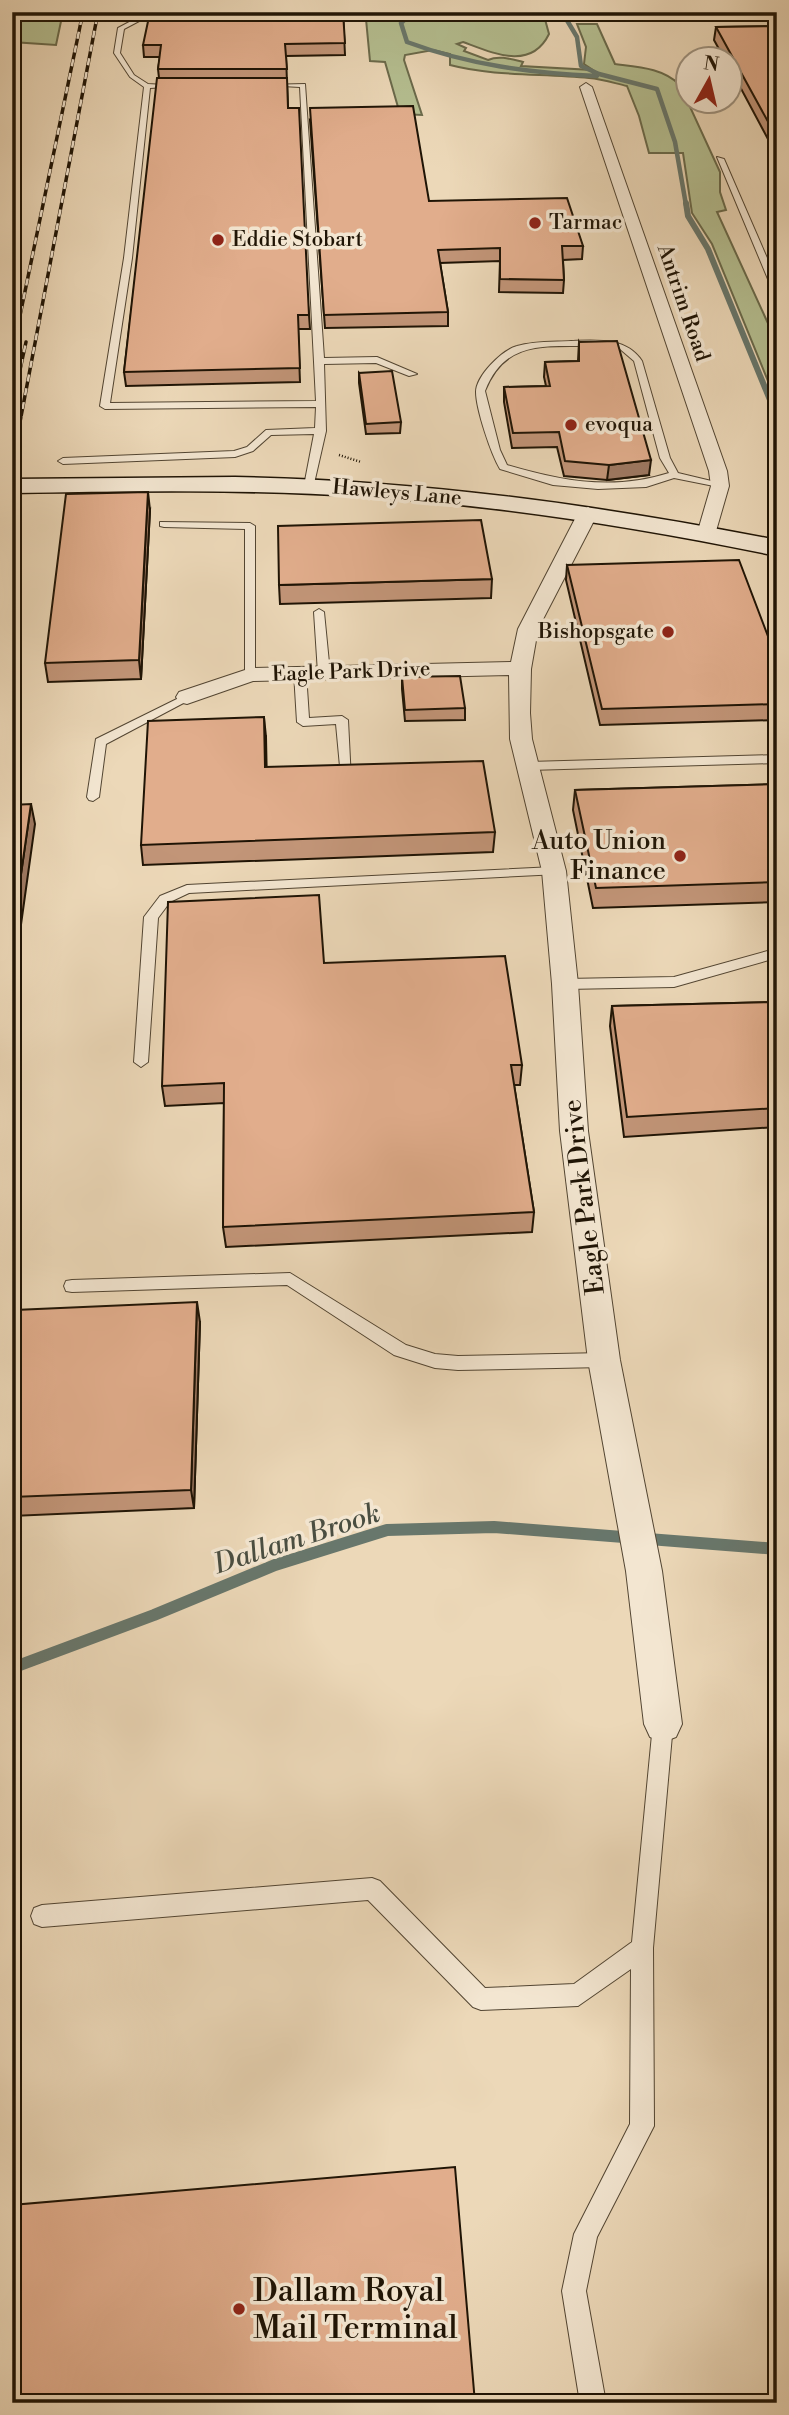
<svg xmlns="http://www.w3.org/2000/svg" width="789" height="2415" font-family="'Libre Bodoni',serif">
<rect width="100%" height="100%" fill="#ecd8b8"/>
<filter id="stains"><feTurbulence type="fractalNoise" baseFrequency=".00286" numOctaves="4"/><feColorMatrix values="0 0 0 0 .2 0 0 0 0 .09 0 0 0 0 .02 0 0 0 .5 -.17"/></filter>
<radialGradient id="worn" r=".72"><stop offset=".6" stop-color="#630" stop-opacity="0"/><stop offset="1" stop-color="#630" stop-opacity=".3"/></radialGradient>
<path fill="#b5bf91" stroke="#6a6a4b" stroke-width="2" d="M12,12H63L56,45L12,42Z
M381,12H543L549,34C531,71 493,53 463,42L457,44L466,48L464,51L488,60C499,55 511,59 523,62L521,66L593,70L584,64L586,47L577,24H597L615,64C639,67 663,68 680,85L720,172V192L726,210L717,212L777,343V403L712,244L692,213L683,153H649L639,116L627,86C614,83 602,79 589,78C543,73 496,77 450,65V54L433,50L405,55L404,60L422,115L400,114L385,62L370,61L366,19Z"/>
<g fill="none" stroke-linecap="round" stroke-linejoin="round">
<path stroke="#68776c" stroke-width="4.5" d="M413,12L401,23L407,42C469,65 531,73 597,76
M562,12L577,37L581,66L599,74L657,89L675,142L686,205"/>
<path stroke="#68776c" stroke-width="6" d="M686,203L688,216L708,249L777,417"/>
<path stroke="#68776c" stroke-width="12" d="M12,1668L154,1615L275,1565L387,1530L494,1527L777,1549"/>
<g stroke="#524532" stroke-width="2">
<path id="lane" d="M136,12H142L141,20L124,29L120,53L134,75L148,84L181,86L150,88L132,258L110,403L316,401L300,87L264,85L305,84L324,358L377,357L417,374L409,376L376,363L324,364L326,431L313,488L304,486L314,434L271,435L253,451L235,457L63,464L58,461L63,458L234,451L247,447L266,430L315,428L316,407L105,409L100,406L124,258L144,87L130,77L114,53L118,28L135,19Z
M717,157L724,159L777,281V293L773,291Z
M571,341C597,340 626,337 642,361L670,458L678,473L724,484V488L674,478L646,487L598,489L553,485L500,469C491,454 476,409 476,392C476,376 502,350 517,346C534,341 553,342 571,341ZM586,346L620,349L634,361L660,458L669,473C613,491 561,481 507,465L500,450L485,391C504,342 541,346 586,346Z
M160,522L250,523L255,526V677L245,675V529L164,527L160,526Z
M319,609L324,612L330,673L324,676L318,673L314,612Z
M300,670L306,673L309,718L342,716L348,720L351,780H343L341,777L336,724L303,726L297,722L294,673Z
M187,694L191,695V699L106,744L99,797L93,801L89,800L87,797L96,739Z
M777,755V763L529,770L523,766L529,762Z
M554,867L561,871L559,874L189,893L170,902L158,918L148,1062L141,1067L134,1062L144,917L160,896L187,885Z
M771,950L776,952V958L674,987L565,989L558,984L565,979L674,977Z
M290,1273L406,1345L435,1354L458,1356L604,1353L610,1355L612,1360L610,1365L604,1367L458,1370L435,1368L394,1355L287,1285L72,1292L66,1291L64,1286L66,1281L72,1280Z
M663,1715L670,1717L673,1724L653,1948L654,2126L597,2237L586,2291L606,2403H580L562,2291L574,2234L630,2124L631,1969L578,2006L481,2010L473,2007L368,1900L42,1927L34,1924L31,1916L34,1908L42,1905L372,1878L380,1881L485,1988L574,1984L632,1942L653,1724L656,1717Z"/>
</g>
<g stroke="#524532" stroke-width="2">
<path id="street" d="M586,83L592,87L727,471L729,486L714,538L707,540L697,534L711,486L709,471L580,87Z
M588,507L598,513L538,629L531,669L530,713L532,739L566,871L578,984L588,1131L620,1360L662,1571L682,1724L676,1737L663,1742L650,1737L644,1724L626,1571L588,1360L560,1131L552,984L542,871L510,739L509,675L253,681L187,704L179,702L176,697L179,692L251,668L511,662L518,629L578,513Z"/>
</g>
<g stroke="#1f1405" stroke-width="3">
<path id="secondary" d="M235,477C418,480 597,505 777,540V556C641,528 505,506 368,497C249,489 131,491 12,493V479Z"/>
</g>
<path stroke="#1f1405" stroke-width="2.5" stroke-dasharray="1 2" stroke-linecap="butt" d="M339,455L361,462"/>
<use href="#lane" fill="#f3e6d1" fill-rule="evenodd"/>
<use href="#street" fill="#f3e6d1" fill-rule="evenodd"/>
<use href="#secondary" fill="#f3e6d1" fill-rule="evenodd"/>
<g stroke="#1f1405" stroke-width="3.5">
<path id="rail" d="M12,354L83,12
M12,407L26,342
M12,464L98,12"/>
</g>
<use href="#rail" stroke="#f3e6d1" stroke-width="2.5" stroke-dasharray="7" stroke-linecap="butt"/>
</g>
<path fill="#c29578" stroke="#1f1405" stroke-width="2" d="M343,12L345,55L286,56L288,108L309,315L310,329H298L300,382L126,386L124,372L159,78L158,69L160,57H144L143,45Z
M777,26V156L730,68V60H725L714,40L716,27Z
M310,120L429,201L583,246L582,259L563,260L564,280L563,293L499,292L500,261L440,263L448,312V326L325,328Z
M579,342L649,475L607,480L564,476L557,447L512,448L504,402V387L546,386L544,377L545,362L578,361Z
M359,373L401,422L400,433L366,434L359,383Z
M150,510L141,679L48,682L45,663Z
M567,565L777,660V720L600,725L566,580Z
M492,579L491,598L280,604L279,585Z
M402,677L465,708V720L405,721L402,689Z
M266,737V767L495,832L493,852L143,865L141,845Z
M777,784V902L593,908L573,810L575,790Z
M324,963L522,1065L520,1085H514L534,1212L532,1232L226,1247L223,1227L224,1103L165,1106L162,1086Z
M777,1002V1127L624,1137L610,1026L612,1006Z
M200,1322L194,1508L12,1516V1333Z"/>
<path fill="#9e7962" stroke="#1f1405" stroke-width="2" d="M651,460L649,475L607,480L609,465Z
M148,492L150,510L141,679L139,660Z
M264,717L266,737L267,787L265,767Z
M31,804L35,824L12,989V937Z
M197,1302L200,1322L194,1508L191,1490Z"/>
<path fill="#e1ad8c" stroke="#1f1405" stroke-width="2" d="M150,12H343L345,43L285,44L287,69H158L161,45H143Z
M777,26V138L716,27Z
M157,78H287L288,108H299L309,315H298L300,368L124,372Z
M413,106L429,201L567,198L583,246H562L564,280L500,279V248L438,250L448,312L324,315L310,108Z
M617,341L651,460L609,465L565,461L559,432L513,433L504,387L550,386L545,362L579,361V342Z
M392,371L401,422L366,424L359,373Z
M148,492L139,660L45,663L66,494Z
M481,520L492,579L279,585L278,526Z
M739,560L777,660V704L602,709L567,565Z
M460,676L465,708L405,710L402,677Z
M264,717L265,767L483,761L495,832L141,845L148,721Z
M777,784V882L596,888L575,790Z
M31,804L12,937V805Z
M319,895L324,963L505,956L522,1065H511L534,1212L223,1227L224,1083L162,1086L168,902Z
M777,1002V1108L627,1117L612,1006Z
M197,1302L191,1490L12,1497V1333L15,1310Z
M455,2167L475,2403H12V2205Z"/>
<g fill="#8f2418" stroke="#f3e6d1" stroke-width="2.5">
<circle cx="535" cy="223" r="7"/>
<circle cx="218" cy="240" r="7"/>
<circle cx="571" cy="425" r="7"/>
<circle cx="668" cy="632" r="7"/>
<circle cx="680" cy="856" r="7"/>
<circle cx="239" cy="2309" r="7"/>
</g>
<g text-anchor="middle" dominant-baseline="central" stroke-width="7" stroke-linejoin="round" paint-order="stroke">
<g font-size="21" fill="#1f1405" stroke="#f3e6d1" text-anchor="start">
<text x="549" y="223">Tarmac</text>
<text x="232" y="240">Eddie Stobart</text>
<text x="585" y="425">evoqua</text>
<text x="654" y="632" text-anchor="end">Bishopsgate</text>
</g>
<g font-size="21" fill="#1f1405" stroke="#f3e6d1">
<text transform="translate(683 303) rotate(71)">Antrim Road</text>
<text transform="translate(397 493) rotate(5)">Hawleys Lane</text>
<text transform="translate(351 672) rotate(-2)">Eagle Park Drive</text>
</g>
<g font-size="26" fill="#1f1405" stroke="#f3e6d1" text-anchor="end">
<text x="666" y="841">Auto Union<tspan x="666" dy="30">Finance</tspan></text>
</g>
<g font-size="26" fill="#1f1405" stroke="#f3e6d1">
<text transform="translate(584 1197) rotate(-97)">Eagle Park Drive</text>
</g>
<g font-size="28" font-style="italic" fill="#4a4e41" stroke="#f3e6d1">
<text transform="translate(297 1539) rotate(-18)">Dallam Brook</text>
</g>
<g font-size="32" fill="#1f1405" stroke="#f3e6d1" text-anchor="start">
<text x="253" y="2291">Dallam Royal<tspan x="253" dy="37">Mail Terminal</tspan></text>
</g>
</g>
<rect width="789" height="2415" fill="none" stroke="#ecd8b8" stroke-width="42"/>
<rect x="14" y="14" width="761" height="2387" fill="none" stroke="#1f1405" stroke-width="3.5"/>
<rect x="21" y="21" width="747" height="2373" fill="none" stroke="#1f1405" stroke-width="2"/>
<g transform="translate(709 80) rotate(8)"><circle r="33" fill="#f3e6d1" stroke="#9e927f" stroke-width="2"/>
<path d="M0-5L12 26L0 18L-12 26Z" fill="#8f2418"/>
<text y="-10" font-size="19" font-weight="bold" text-anchor="middle" fill="#1f1405">N</text>
</g>
<rect width="100%" height="100%" filter="url(#stains)"/>
<rect width="100%" height="100%" fill="url(#worn)"/>
</svg>
